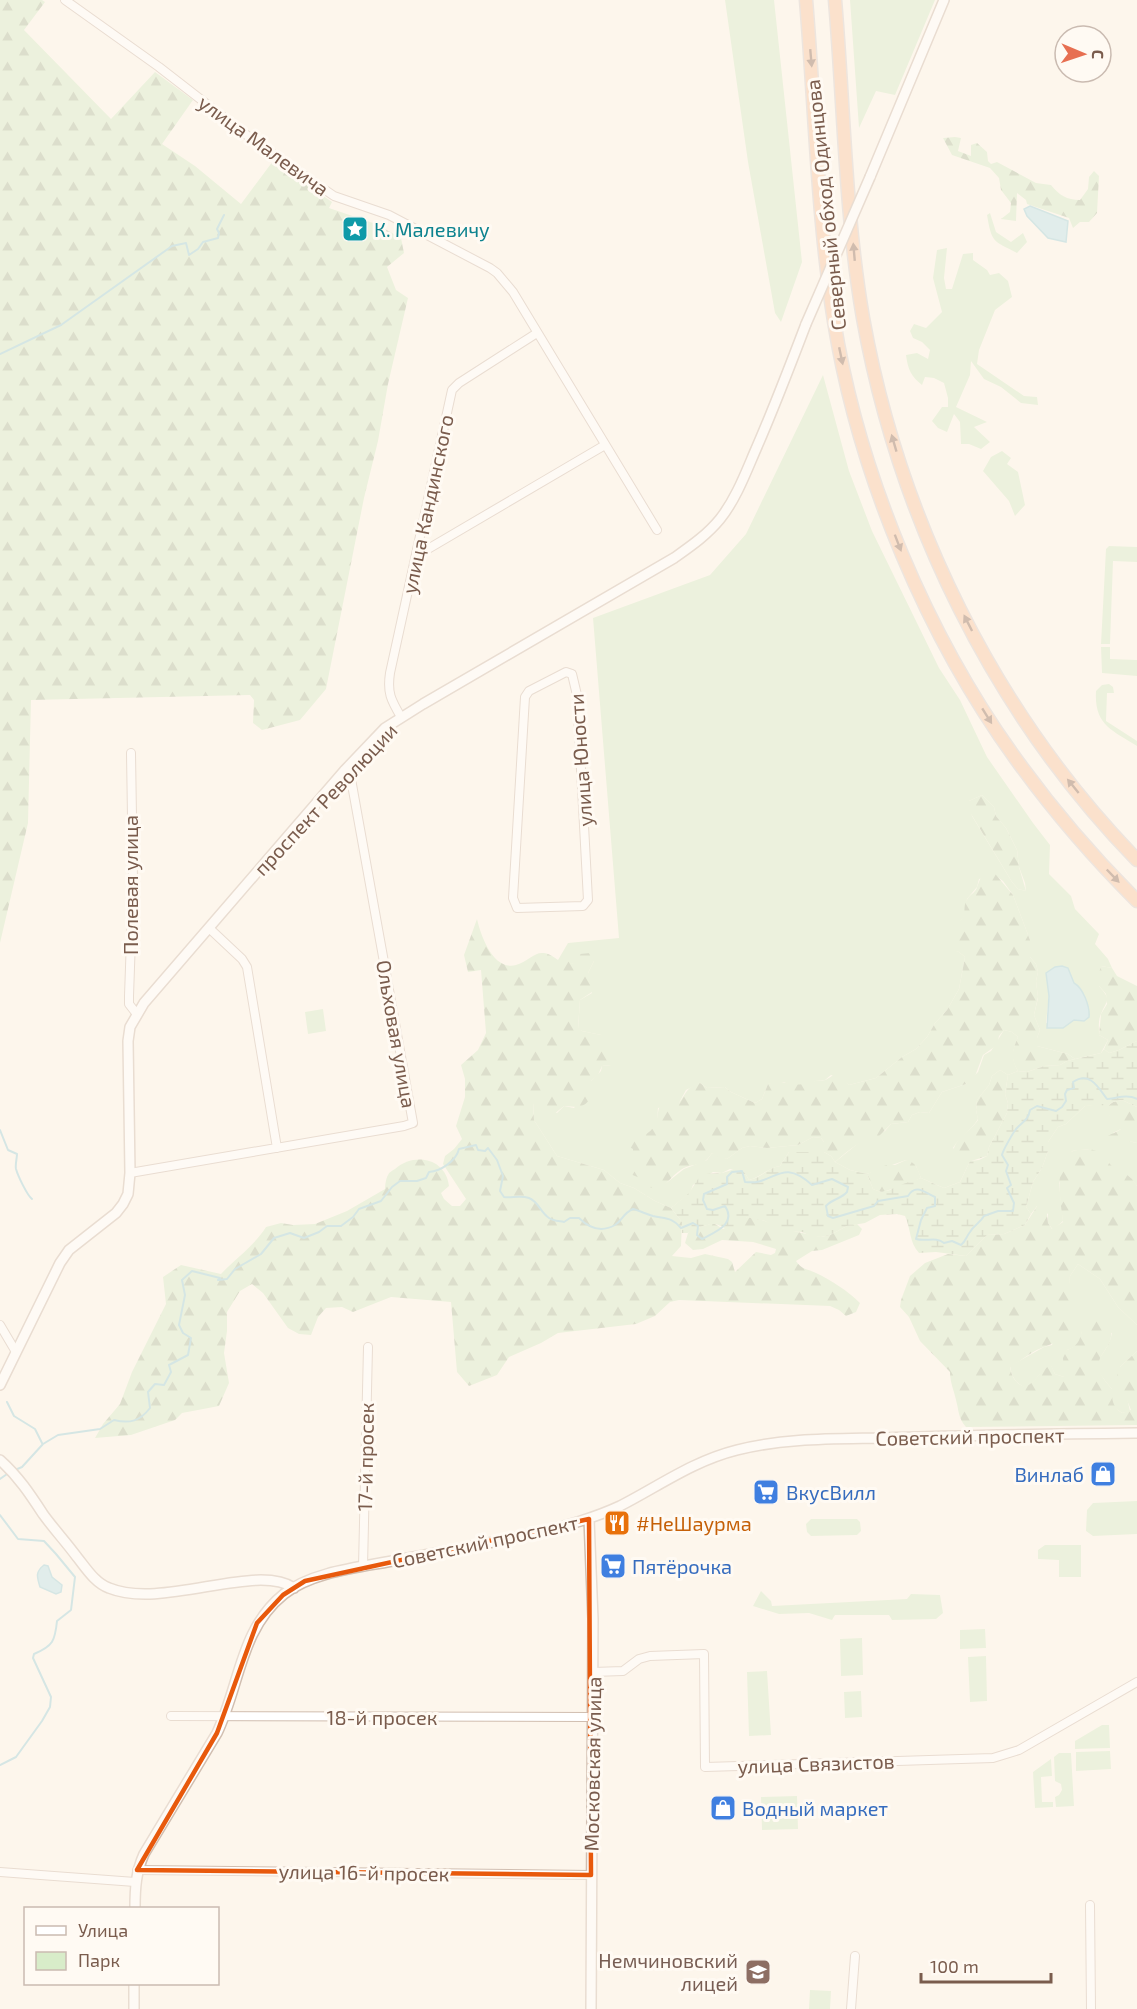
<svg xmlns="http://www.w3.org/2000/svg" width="1137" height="2009" font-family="'Exo 2',sans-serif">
<defs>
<pattern id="forest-firs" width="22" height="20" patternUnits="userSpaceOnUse" patternTransform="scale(1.5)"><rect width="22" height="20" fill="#d8ecc9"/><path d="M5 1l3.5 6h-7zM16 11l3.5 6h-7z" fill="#b4c2a5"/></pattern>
<pattern id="wetland-marsh" width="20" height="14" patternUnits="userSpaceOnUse" patternTransform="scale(1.5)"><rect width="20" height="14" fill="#d8ecc9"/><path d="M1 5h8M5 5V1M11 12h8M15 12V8" fill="none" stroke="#b4c2a5"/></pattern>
</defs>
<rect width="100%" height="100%" fill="#fdf6ec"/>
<path fill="#d8ecc9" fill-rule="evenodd" d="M725,0H774L802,262L781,322L775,313L748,162Z
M850,0H935L895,95L876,91L859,128Z
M990,213L996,232L1011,242L1023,233L1027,242L1017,253C993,240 992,244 987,215Z
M947,248L944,278L946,289H952L963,254L973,253V260L987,270L990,275L999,273L1008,281L1012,297L995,310L979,350L977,364L1024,396L1037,397L1038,405L1021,403L1001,387L984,379L971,361L970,375L956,407L987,422L974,427L990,442L981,449L969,444H961L960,422L954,414L947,432L938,428L932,421L942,407H948V398L944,383L934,378L925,377L922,385C911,376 908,370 906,355L917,353L928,359L930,350L922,342L913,338L910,331L914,324L926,328L942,312L933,278L937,250Z
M823,375L849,471L872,531L939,668L960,700L987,757L1033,823L1050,845L1049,874L1071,896L1075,909L1099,934L1095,944L1108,959L1112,968L1101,966L1099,986C1112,1001 1107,999 1101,1014C1098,1020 1099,1028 1099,1035L1108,1040L1101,1053L1075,1059L1068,1054L1037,1046V1038L1040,1030L1034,1015L1038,998L1036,981L1038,972L1036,964L1030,957V940L1013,895L1003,881L996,876L979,879L977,887L967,899L965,915L960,922L951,949L959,952L965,957L959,989L947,1010L935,1023L927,1037L916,1049L902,1057L876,1078L849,1085L843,1080L831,1075L825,1080L816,1081L808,1085L791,1086L784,1082L768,1084L762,1099L755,1103L731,1092L725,1087L707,1088L700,1083L686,1090L679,1103L658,1108L657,1124L633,1149V1158L665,1184L684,1169L707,1160L712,1153L727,1159L742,1148L750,1146L767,1148L798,1145L813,1137L821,1138L824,1142V1152H789L780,1166C768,1168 761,1177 749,1180L745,1173L730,1169L722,1173L713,1172L693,1185L690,1193L671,1208L655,1201L634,1188L620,1183L604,1170L557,1156L534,1120L533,1101L557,1113L564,1106L574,1108L590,1087L591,1081L601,1071L602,1066L611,1065L608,1045L601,1035L582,1031L578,1029L580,1000L592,993L588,973L594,961L571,964L558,960L568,943L619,938L593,618L710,575L746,534ZM982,795L994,807L996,816L1006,828L1017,850L1019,867L1025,883L1026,891L1018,889L1012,882L972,816L969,801ZM1049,995L1074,1020L1063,1028L1046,1023Z
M1002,451L1011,458L1007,464L1018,472L1025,505L1015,516L1009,501L983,471L991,457Z
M1109,546L1137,547V562L1113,561L1110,644H1101L1106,549Z
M1101,647H1110V659L1137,660V676L1102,673Z
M1109,684L1113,687L1114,693H1107L1106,721L1137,741V746C1112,730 1094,725 1096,691L1102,685Z
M323,1009L326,1031L308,1034L305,1012Z
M1004,1030L1012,1032L1018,1037C1012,1051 1011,1059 1018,1071L1008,1075L1000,1070L992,1076L989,1085L977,1100L976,1110L978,1119C971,1131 960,1136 953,1148L970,1161L960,1182L944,1188L921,1178L916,1166L906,1160L867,1174L850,1170L835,1162L861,1141L885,1131L891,1124L908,1122L912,1115L920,1112L929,1113L942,1092L966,1084L978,1072L984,1055L991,1051Z
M1093,1105H1109V1115L1121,1119V1129L1113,1133L1123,1142L1128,1141L1137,1143V1186L1130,1177L1113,1169L1107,1160L1090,1149L1072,1151L1059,1183L1063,1221L1053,1230L1048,1223V1214L1037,1206L1031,1214L1026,1207L1033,1182L1042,1168L1048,1151V1142L1058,1127L1066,1124L1085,1106Z
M1078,1264L1100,1279L1118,1307L1137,1325V1351L1120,1367L1130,1411L1122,1413L1114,1407L1112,1399V1389C1083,1357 1106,1362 1112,1333L1082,1331C1081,1342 1078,1346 1067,1350L1064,1377L1055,1374L1051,1366C1039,1370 1037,1382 1026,1388C1015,1383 1012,1377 1010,1366L1044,1347L1052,1345L1068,1292L1070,1276Z
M1137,1501V1534L1093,1536L1086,1531L1087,1510L1093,1503Z
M811,1519H857L860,1522L861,1531L857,1535L811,1536L807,1532L806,1524Z
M1045,1545H1081V1577H1059V1560L1038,1559V1550Z
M761,1591L771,1601L772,1606L907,1599L911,1594L940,1595L943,1613L936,1619L892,1620L889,1615H835L832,1620L809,1613L779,1614L753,1606Z
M985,1629L986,1648L960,1649V1630Z
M862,1638L863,1675L841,1676L840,1639Z
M986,1656L987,1701L970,1702L968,1657Z
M767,1671L771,1735L749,1736L747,1672Z
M861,1691L862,1717L845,1718L844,1692Z
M1102,1725H1109L1110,1748L1075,1749V1741Z
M1110,1751L1111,1769L1076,1771V1752Z
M1059,1753H1071L1074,1806L1056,1807L1055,1797L1059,1795L1062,1790L1061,1784L1055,1781L1054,1757Z
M1051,1759L1052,1776L1041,1777L1042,1802H1053V1807L1035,1808L1033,1772Z
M797,1796L798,1829L762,1830L761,1797Z
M810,1990L831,1991L830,2009H809Z"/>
<path fill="url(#forest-firs)" d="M0,0H42L45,2L24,30L111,119L155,72L193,100L162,144L195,166L241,204L273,161L332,202L329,208L376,224L401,238L404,253L387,267L396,290L408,298L388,384L378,441L364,498L326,689L300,720L262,730L253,723L254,700L250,695L31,700L28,823L0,943Z
M955,137L961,138L958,151L971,156V145L977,143L987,152L988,161L991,164L997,162L1036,183L1051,185C1059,195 1067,200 1080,200L1088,189L1089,177L1094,171L1099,176L1097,213L1089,222H1080L1073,228L1069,218L1027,204L1026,200L1017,193L1016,221L1001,219L1010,212L1011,203L1001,190L999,178L990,168L952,155L943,138Z
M982,795L994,807L996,816L1006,828L1017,850L1019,867L1026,891L1018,889L1012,882L968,809L969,801Z
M991,869L1013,895L1030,940V957L1036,964L1038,972L1036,981L1038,997L1034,1015L1040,1030L1037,1038V1046L1068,1054L1075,1059L1067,1061L1060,1065L1044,1066L1027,1072L1018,1071C1010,1058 1012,1051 1018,1037L1012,1032L1004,1030L999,1036L997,1045L983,1055L974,1079L966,1084L942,1092L929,1113L920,1112L912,1115L908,1122L891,1124L878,1137C862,1138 848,1151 835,1162L831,1156L824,1152V1142L821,1138L813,1137L798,1145L767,1148L750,1146L742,1148L727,1159L718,1157L712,1153C702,1168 698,1162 684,1168C675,1173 666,1183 660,1191L644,1185L640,1178L625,1172L626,1164L633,1158V1149L626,1145L637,1133L645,1135C663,1123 653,1115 663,1100L679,1103C686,1094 687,1086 700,1083L707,1088L725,1087L731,1092L755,1103L762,1099L768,1084L776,1081C793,1084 797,1087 815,1081C818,1080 822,1081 825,1080C830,1078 832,1075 838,1073L849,1085L876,1078L902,1057L916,1049L927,1037L935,1023L947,1010L959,989L965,957L959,952L951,950L947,942L953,926C971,916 960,909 968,898C971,894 976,892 977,887C981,877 981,874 991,869Z
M477,919C481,936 493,971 516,965C533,960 537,944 558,960C564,959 567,959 571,964L576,962L580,954L590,953L594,956V961L588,973L594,980L595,990L580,1000L578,1028L582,1031L606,1036C609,1042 614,1055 614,1062L611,1065L602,1066L598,1075L591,1081L592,1096C583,1110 578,1107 564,1106L553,1115L545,1116L533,1103L534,1120L557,1156L604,1170L620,1183L634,1188L655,1201L671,1208L682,1222L681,1246L672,1256L691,1258L705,1254L728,1259L732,1262L735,1272L756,1252L771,1255L775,1253L776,1249L753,1242L722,1240L703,1249L693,1250L685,1243L688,1233L691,1230L710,1224H715L723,1229L747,1217L756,1218L793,1231L821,1237L830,1235L847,1226L857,1224L862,1229L859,1235L822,1250L812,1251L796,1261C803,1271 806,1268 816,1273C831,1280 848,1291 860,1303L856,1312L846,1316L839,1310L830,1306L679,1300L670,1302L655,1316L636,1324L558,1333L541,1343L509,1357L497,1375L469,1386L457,1372L451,1302L391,1297L353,1312L342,1307L326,1308L318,1317L311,1335L299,1334L288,1328L263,1293L252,1284L240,1291L227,1312V1331L224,1353L229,1383L219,1406L182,1413L175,1420L131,1435L95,1438L103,1424L120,1404L132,1372L166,1304L163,1277L181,1265L221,1274C237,1257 254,1246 266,1227L281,1223L293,1225L315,1224L347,1211L385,1189C385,1185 386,1178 388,1175C389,1172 392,1171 395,1169C414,1152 446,1158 449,1186L441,1193L444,1199L452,1206H460L466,1199L443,1164L445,1156L454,1149L462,1139L456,1126L465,1097V1079L461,1065L478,1050L486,1033L481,970L468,972L464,955Z
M1101,966L1112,968L1117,976L1137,986V1041C1128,1045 1119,1051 1109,1053L1104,1049L1108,1040L1099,1035L1101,1014L1107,1004L1106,994L1099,986L1098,976Z
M1000,1070L1008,1075L1005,1094L1008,1103L1007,1113L989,1147L987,1156L959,1165L952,1159C954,1135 967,1136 978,1120L976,1110L977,1100L989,1085L992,1076Z
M1122,1100L1137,1107V1143C1120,1138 1122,1150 1109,1151L1105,1148C1103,1133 1112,1136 1121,1129V1119H1112L1109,1115V1105L1113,1102Z
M1090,1149L1106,1154C1109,1171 1120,1168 1131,1178C1133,1180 1135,1183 1137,1186V1325L1118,1307L1100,1279L1078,1264L1070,1276L1069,1292C1073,1298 1073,1302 1073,1310C1073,1336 1066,1338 1044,1347C1032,1351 1021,1361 1010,1367C1012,1377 1015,1383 1025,1387C1037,1382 1039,1370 1051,1365L1055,1374L1064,1377L1063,1358L1067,1350C1082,1344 1080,1336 1084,1322C1095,1318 1100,1317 1110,1323C1119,1356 1079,1353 1112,1389C1112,1400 1112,1406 1122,1413L1131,1410L1117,1376L1120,1367L1137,1351V1425L966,1427C958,1418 959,1411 956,1400C954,1390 950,1383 950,1372L920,1341L909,1317L900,1307L901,1300L910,1276L925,1263L948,1254L966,1256L987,1235L1004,1234L1025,1225L1037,1206L1046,1205L1048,1223L1052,1229L1063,1222C1061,1205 1053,1162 1071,1152C1076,1149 1084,1150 1090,1149Z
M906,1160C916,1162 918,1169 921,1178C917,1180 886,1191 883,1192C880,1192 876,1190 873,1189L867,1174L886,1165H895Z"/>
<path fill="url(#wetland-marsh)" d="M1137,1041V1107L1122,1100L1113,1102L1109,1105L1085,1106L1066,1124L1058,1127L1048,1142V1151L1042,1168L1033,1182L1026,1207L1031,1214L1025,1225L1004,1234L987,1235L966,1256L936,1252L919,1253C909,1242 911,1229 905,1216L897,1214L880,1215L865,1223L847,1226L830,1235L821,1237L811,1236L802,1232L782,1231L765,1221L747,1217L733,1229C721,1229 724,1226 715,1224C710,1223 691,1230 688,1233H682V1222L671,1208L689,1193L698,1179L705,1174L722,1173L738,1168L745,1173L749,1180C762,1177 768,1168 780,1166L789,1152H824L831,1156L835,1162L850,1170L867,1174L873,1189L881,1192L890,1190L897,1186L921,1178L944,1188L960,1182L970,1161L979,1160L987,1156L989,1147L1007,1113L1008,1103L1005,1094L1008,1075L1018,1071L1027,1072L1044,1066L1060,1065L1067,1061L1101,1053L1104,1049L1109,1053C1119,1051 1128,1045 1137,1041Z"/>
<path fill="#bfe3e8" stroke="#a5d3da" stroke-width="1.5" d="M1030,206L1068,221L1066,242L1048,238L1027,216L1024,209Z
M1062,966L1068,968L1074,983C1083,988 1090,1006 1089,1017L1084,1021L1074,1020L1063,1028H1047L1049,996L1046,973L1055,967Z
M44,1565L48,1566L52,1577L62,1585L61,1592L56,1594L40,1587C37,1577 35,1572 44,1565Z"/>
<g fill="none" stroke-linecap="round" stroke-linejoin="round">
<path stroke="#a5d3da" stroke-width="2" d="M0,354L61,325L172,246L186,243L189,255L198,249L203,242L218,238L219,233L217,229L224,215
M0,1130L8,1150L17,1154C17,1158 15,1165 16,1169C18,1176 27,1195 32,1199
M7,1402L14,1416L35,1429L42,1443
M15,1470L22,1467L43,1444L58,1435L100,1429L114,1420C130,1424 140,1421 150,1408L148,1392L155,1384L164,1385L171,1372L169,1365L188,1355L191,1338L183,1333L179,1325L185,1295L182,1280L192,1271L220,1278L218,1280L227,1279L235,1269L261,1254L274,1238L290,1233L304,1238L319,1232L327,1226H341L353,1217L359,1209L381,1201L392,1187L400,1181H417L426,1178L429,1172C441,1171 456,1161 459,1149L476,1145L478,1150L485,1151L488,1148L497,1160L503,1176L500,1191L504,1197C512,1198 521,1195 529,1198C539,1202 540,1212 549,1218C553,1221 559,1221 564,1222L570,1218H579C589,1228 601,1233 615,1225C623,1220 622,1214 633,1209C640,1211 646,1214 653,1216C665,1219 672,1217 681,1228L693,1223L698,1226L697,1235L702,1239C715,1232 737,1224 725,1206L713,1210L707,1209L703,1200L704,1194L727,1184V1177L732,1172L742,1171L745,1182C775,1186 780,1156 812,1185L832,1179L848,1187L847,1192C841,1199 832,1199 826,1206L828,1216L833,1218L874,1206L878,1201L908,1196C916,1183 925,1193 935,1197V1206L927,1208L921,1220L916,1239C926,1242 936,1236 944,1243L952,1241L961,1245C966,1241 966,1237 970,1232C974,1225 980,1223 984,1216L998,1211H1013L1014,1203L1007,1188L1011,1185L1006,1171L1008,1165L1002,1155C1003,1150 1013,1133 1016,1129C1023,1121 1028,1121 1030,1110L1037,1106L1056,1111L1062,1107L1066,1101L1065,1094L1067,1090L1074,1088L1073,1082C1090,1071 1098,1087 1107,1099C1117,1098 1128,1094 1137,1099
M0,1479L10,1472
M0,1515L18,1539L44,1541L56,1554L75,1577L71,1610L57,1621C55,1641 53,1646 34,1654L33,1658L51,1697L50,1707L42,1721L16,1757L0,1765"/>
<g stroke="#d1beb0" stroke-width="10">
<path id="minor" d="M65,0L159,67L257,143L334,196L389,215L490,268L497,273L513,292L657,530
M416,556L605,445
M566,672L572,674L577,695L588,900L583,906L517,908L513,898L525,697L529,691Z
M401,717C391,700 387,693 390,673L452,390L459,383L537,333
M131,753L133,881L129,996V1004L136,1013
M209,928L242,959L247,967L277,1148
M130,1173L404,1126L413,1123L351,779L345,770
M0,1325L16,1352
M363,1567L368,1347
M593,1672L623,1671L639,1659L650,1656L704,1654L705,1767L993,1758L1019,1750L1137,1682
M171,1716L592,1717
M137,1870L591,1875
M0,1872L135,1882
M1090,1905L1091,2009
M851,2009L855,1956"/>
</g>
<g stroke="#d1beb0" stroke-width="12">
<path id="tertiary" d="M870,177L944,0
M0,1385L60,1263L69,1250L116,1213L123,1204L128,1194L130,1173L128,1041L130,1027L144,1003L345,770L385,728L423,704L674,558C691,546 707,535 720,519C736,499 746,472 756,449C774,408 790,366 806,324
M0,1460C18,1476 30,1494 43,1514C53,1528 66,1542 77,1557C86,1568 95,1583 109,1588C163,1610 256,1562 294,1588
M589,1519L593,1619L591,2009
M135,1908C135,1888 136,1872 144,1854L217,1733C240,1685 240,1629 284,1594C313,1571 362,1567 398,1560C445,1551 493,1543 541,1532C568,1525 594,1518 620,1506C659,1486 693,1461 737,1450C784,1438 833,1439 882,1438C967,1435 1052,1434 1137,1433
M134,2009V1984"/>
</g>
<g stroke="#dad1cd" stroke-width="15">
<path id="trunk" d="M806,0C815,107 817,215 834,321C859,476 928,640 1021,766C1056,814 1095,859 1137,901
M835,0C844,106 845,214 863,318C899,519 994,713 1137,860"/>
</g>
<use href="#minor" stroke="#fff" stroke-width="8"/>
<use href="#tertiary" stroke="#fff" stroke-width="9"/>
<use href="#trunk" stroke="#f9c8a4" stroke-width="12"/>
<g stroke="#d1beb0" stroke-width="12" stroke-linecap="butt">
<path id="tertiary-bridge" d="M806,324L870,177"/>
</g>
<use href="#tertiary-bridge" stroke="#fff" stroke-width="9"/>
</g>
<defs><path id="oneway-solid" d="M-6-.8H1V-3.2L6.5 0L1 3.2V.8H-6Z" transform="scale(1.5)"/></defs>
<g fill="#9a7763">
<use href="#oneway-solid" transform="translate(811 58) rotate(85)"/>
<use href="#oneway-solid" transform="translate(854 252) rotate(-95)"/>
<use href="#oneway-solid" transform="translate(841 356) rotate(78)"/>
<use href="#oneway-solid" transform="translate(894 443) rotate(-106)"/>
<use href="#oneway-solid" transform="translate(898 543) rotate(69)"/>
<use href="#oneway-solid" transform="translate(968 623) rotate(-117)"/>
<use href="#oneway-solid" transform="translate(987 716) rotate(58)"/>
<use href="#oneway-solid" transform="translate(1073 786) rotate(-129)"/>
<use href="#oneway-solid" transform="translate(1113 876) rotate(46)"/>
</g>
<path d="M0 0H1137V2009H0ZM589,1519L591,1875L137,1870L217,1733L257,1623L283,1595L305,1581Z" fill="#fdf6ec" fill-opacity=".55" fill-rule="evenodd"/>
<path fill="none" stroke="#e8590c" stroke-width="4.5" stroke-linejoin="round" d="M589,1519L591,1875L137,1870L217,1733L257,1623L283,1595L305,1581Z"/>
<defs>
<g id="sight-square" transform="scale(1.35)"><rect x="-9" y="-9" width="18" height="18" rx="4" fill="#0f9aa8" stroke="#fffaf3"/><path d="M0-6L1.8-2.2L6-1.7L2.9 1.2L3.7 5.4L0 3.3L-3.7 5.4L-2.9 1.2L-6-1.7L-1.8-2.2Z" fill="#fff"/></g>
<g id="shop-square" transform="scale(1.35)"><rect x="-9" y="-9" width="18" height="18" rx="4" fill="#3f7fe0" stroke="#fffaf3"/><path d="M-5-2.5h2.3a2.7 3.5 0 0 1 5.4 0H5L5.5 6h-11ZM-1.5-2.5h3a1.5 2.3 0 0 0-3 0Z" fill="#fff"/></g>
<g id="supermarket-square" transform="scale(1.35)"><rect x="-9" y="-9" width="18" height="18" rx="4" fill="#3f7fe0" stroke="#fffaf3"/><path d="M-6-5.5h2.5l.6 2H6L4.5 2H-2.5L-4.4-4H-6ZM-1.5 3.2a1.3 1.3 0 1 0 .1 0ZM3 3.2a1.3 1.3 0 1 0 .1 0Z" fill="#fff"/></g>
<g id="restaurant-square" transform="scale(1.35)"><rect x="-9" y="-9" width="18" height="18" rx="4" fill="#e8710a" stroke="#fffaf3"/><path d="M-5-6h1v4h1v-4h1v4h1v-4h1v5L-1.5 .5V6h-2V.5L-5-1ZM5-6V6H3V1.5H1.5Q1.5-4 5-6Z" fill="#fff"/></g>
<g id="school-square" transform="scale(1.35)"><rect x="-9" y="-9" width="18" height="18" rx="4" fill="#8d6e63" stroke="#fffaf3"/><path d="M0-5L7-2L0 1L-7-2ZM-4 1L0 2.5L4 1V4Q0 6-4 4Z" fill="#fff"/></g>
</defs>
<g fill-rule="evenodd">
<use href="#sight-square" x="355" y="229"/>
<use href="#shop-square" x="1103" y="1474"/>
<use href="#supermarket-square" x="766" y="1492"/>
<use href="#restaurant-square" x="617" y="1523"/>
<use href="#supermarket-square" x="613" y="1566"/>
<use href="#shop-square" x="723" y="1808"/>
<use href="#school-square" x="758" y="1972"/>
</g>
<g text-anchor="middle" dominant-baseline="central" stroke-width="6" stroke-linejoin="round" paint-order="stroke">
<g font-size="20" fill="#7a5c4d" stroke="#fffaf3">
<text transform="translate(264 145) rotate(36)">улица Малевича</text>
<text transform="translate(825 205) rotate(-96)">Северный обход Одинцова</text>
<text transform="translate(427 504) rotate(-78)">улица Кандинского</text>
<text transform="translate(580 760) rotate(-94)">улица Юности</text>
<text transform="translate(325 799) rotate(-47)">проспект Революции</text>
<text transform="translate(130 885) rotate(-90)">Полевая улица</text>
<text transform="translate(397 1034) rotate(80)">Ольховая улица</text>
<text transform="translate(970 1436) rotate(-1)">Советский проспект</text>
<text transform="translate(365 1457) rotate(-89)">17-й просек</text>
<text transform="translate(485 1541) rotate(-12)">Советский проспект</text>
<text x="382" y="1717">18-й просек</text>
<text transform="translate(816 1763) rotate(-2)">улица Связистов</text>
<text transform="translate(592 1764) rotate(-89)">Московская улица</text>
<text transform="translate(364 1872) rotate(1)">улица 16-й просек</text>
</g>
<g font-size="20" fill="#0d838f" stroke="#fffaf3" text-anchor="start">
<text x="374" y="229">К. Малевичу</text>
</g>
<g font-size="20" fill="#366cbe" stroke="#fffaf3" text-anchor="start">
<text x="1084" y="1474" text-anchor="end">Винлаб</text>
<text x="786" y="1492">ВкусВилл</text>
<text x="632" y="1566">Пятёрочка</text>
<text x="742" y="1808">Водный маркет</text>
</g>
<g font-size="20" fill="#c56008" stroke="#fffaf3" text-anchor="start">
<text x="636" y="1523">#НеШаурма</text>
</g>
<g font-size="20" fill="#785e54" stroke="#fffaf3" text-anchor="end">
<text x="738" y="1960">Немчиновский<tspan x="738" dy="23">лицей</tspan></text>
</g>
</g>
<rect x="24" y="1907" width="195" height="78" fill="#fffaf3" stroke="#cabbb1" stroke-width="1.5"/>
<rect x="36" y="1926" width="30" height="9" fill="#ffffff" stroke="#cabbb1" stroke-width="1.5"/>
<text x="78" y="1937" font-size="18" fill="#7a5c4d">Улица</text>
<rect x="36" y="1952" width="30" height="18" fill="#d8ecc9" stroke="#cabbb1" stroke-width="1.5"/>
<text x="78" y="1967" font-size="18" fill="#7a5c4d">Парк</text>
<g transform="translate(1083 54) rotate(92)"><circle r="28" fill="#fffaf3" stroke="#cabbb1" stroke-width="1.5"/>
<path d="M0-4.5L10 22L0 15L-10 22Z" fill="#e76f51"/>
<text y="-9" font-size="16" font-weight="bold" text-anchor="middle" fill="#7a5c4d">С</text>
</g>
<path d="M921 1973v9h130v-9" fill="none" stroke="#7a5c4d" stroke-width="3"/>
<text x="930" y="1973" font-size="18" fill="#7a5c4d" stroke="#fffaf3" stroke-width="4.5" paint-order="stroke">100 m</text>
</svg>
